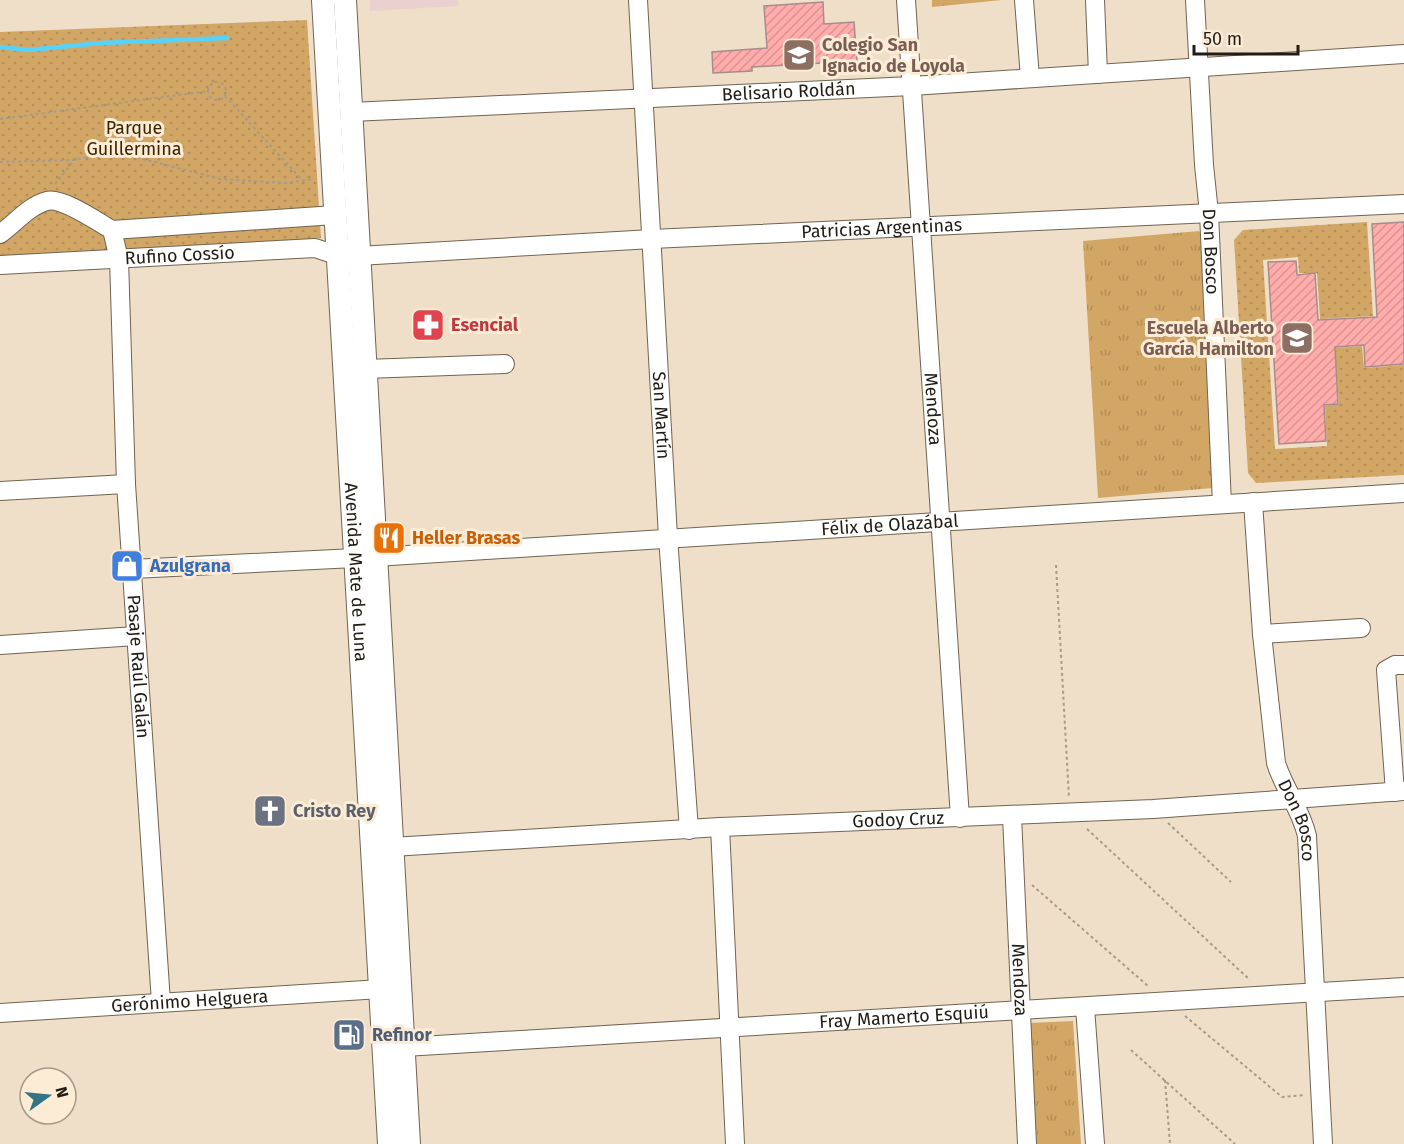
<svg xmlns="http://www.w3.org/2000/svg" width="1404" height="1144" font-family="'Fira Sans',sans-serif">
<defs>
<pattern id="grass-tufts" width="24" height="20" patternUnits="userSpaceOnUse" patternTransform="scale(1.5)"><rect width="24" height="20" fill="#d2a664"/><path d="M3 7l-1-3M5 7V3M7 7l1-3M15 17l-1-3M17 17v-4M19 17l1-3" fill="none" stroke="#b48e56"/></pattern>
<pattern id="park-dots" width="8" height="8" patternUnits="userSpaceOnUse" patternTransform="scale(1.5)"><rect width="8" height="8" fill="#d2a664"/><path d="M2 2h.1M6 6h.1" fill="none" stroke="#b48e56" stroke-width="1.8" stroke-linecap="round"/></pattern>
<pattern id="building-hatch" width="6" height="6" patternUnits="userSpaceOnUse" patternTransform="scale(1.5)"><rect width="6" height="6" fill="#ffacab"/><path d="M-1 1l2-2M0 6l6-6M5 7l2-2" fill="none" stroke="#da9392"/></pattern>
</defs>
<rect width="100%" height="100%" fill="#efdfc9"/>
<path fill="#ebd0d0" d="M370,0H458L459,6L370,11Z"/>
<path fill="url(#grass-tufts)" d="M932,0H1002L932,7Z
M1199,231L1206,244L1213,488L1098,498L1083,241Z
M1073,1021L1081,1144H1037L1029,1023Z"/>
<path fill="url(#park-dots)" d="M307,20L321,238L0,259V32Z
M1367,222L1373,316L1320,319L1317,273H1299L1298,257L1263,260L1275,449L1327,446L1325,406L1339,404L1335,348L1362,346L1364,368L1404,365V475L1256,483L1248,473L1234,240L1243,230Z"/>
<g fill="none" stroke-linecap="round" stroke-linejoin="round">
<path stroke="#56d3fb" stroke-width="4.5" d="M0,47L28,50L100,43L227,38"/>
</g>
<path fill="url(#building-hatch)" stroke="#a88c8b" stroke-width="1.5" d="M823,2L824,24L854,22L857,61L752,67V71L713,73L712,52L767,48L764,6Z
M1404,222V364L1365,367L1364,345L1335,347L1338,404L1324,405L1326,441L1279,444L1268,262L1296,261L1297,275L1315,273L1318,320L1377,317L1372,224Z"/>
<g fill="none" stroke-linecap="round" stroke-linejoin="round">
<g stroke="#716450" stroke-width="20">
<g id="minor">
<path id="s1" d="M638,0L668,537L689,830"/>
<path id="s2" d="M906,0L960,818"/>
<path d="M1024,0L1030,78"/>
<path d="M1095,0L1098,74"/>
<path id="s3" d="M1195,0L1204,165L1209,213L1222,504"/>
<path id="s4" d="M351,112L912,86L1404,54"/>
<path d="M112,230L335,215"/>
<path id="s5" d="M0,234C14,224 30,205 47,201C62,197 98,222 112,230L119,259L126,484L161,1002"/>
<path id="s6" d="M0,265L315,248L336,255L358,256L652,239L1404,204"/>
<path d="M365,369L505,364"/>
<path d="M0,491L126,484"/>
<path id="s7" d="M1253,502L1262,634L1276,763C1284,789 1301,809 1307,836L1323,1144"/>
<path id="s8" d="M132,569L375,557L1404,493"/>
<path d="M1262,634L1361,628"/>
<path d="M0,645L136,636"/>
<path d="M1395,792L1386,670L1395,665H1404"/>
<path id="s9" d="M1012,816L1027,1144"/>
<path d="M720,827L735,1144"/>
<path id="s10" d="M392,847L720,827L1153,809L1404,791"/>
<path d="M1085,1007L1095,1144"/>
<path id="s11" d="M0,1013L381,989"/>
<path id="s12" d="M404,1047L1404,987"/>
</g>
</g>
<g stroke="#716450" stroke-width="24">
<g id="major">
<path id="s13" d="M323,0L389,1144"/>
<path d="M345,0L409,1144"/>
</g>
</g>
<path stroke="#a69a89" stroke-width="2" stroke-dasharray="3 3" stroke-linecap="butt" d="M208 91a9 9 0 1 1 18 0a9 9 0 1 1-18 0Z
M225,96L302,180
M0,119L208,91
M0,162L74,160L107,153L135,157L220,179L286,183L314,179
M55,184L74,160
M1056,565L1069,798
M1168,823L1231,882
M1087,829L1250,980
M1032,885L1148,986
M1185,1016L1282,1097L1305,1095
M1131,1050L1235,1144
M1165,1080L1170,1144"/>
<use href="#minor" stroke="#fff" stroke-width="18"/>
<use href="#major" stroke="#fff" stroke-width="22"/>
</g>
<defs>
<g id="school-square" transform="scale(1.725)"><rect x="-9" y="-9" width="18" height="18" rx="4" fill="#8d6e63" stroke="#fcecd6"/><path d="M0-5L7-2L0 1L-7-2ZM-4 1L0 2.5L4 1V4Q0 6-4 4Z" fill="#fff"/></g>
<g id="pharmacy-square" transform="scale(1.725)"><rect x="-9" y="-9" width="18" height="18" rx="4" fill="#e0444e" stroke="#fcecd6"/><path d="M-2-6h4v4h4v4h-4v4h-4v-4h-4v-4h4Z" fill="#fff"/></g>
<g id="restaurant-square" transform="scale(1.725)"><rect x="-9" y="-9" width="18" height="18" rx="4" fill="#e8710a" stroke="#fcecd6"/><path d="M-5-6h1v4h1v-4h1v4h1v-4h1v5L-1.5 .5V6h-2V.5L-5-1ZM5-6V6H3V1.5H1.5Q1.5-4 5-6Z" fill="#fff"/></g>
<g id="shop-square" transform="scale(1.725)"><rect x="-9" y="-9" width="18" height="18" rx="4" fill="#3f7fe0" stroke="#fcecd6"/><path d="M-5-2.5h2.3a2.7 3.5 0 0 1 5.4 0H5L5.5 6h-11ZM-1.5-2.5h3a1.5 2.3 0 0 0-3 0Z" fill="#fff"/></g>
<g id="church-square" transform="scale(1.725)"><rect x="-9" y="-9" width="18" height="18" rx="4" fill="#6b7280" stroke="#fcecd6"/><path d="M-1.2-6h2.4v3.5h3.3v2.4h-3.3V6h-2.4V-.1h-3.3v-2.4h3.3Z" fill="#fff"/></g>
<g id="fuel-square" transform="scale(1.725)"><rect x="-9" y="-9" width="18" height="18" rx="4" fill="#5c6f8a" stroke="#fcecd6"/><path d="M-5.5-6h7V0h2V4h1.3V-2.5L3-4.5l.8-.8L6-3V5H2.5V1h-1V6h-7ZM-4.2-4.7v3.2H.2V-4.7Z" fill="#fff"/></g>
</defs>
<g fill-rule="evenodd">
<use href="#school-square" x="799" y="55"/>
<use href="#pharmacy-square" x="428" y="325"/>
<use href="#school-square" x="1297" y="338"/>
<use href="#restaurant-square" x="389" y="538"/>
<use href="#shop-square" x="127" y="566"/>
<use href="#church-square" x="270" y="811"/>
<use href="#fuel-square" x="349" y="1035"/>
</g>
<g text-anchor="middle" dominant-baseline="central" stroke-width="6" stroke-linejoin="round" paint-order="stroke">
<g font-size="18" font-weight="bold" fill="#785e54" stroke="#fcecd6" text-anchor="start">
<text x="822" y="45">Colegio San<tspan x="822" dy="21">Ignacio de Loyola</tspan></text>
<text x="1274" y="328" text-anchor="end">Escuela Alberto<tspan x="1274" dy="21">García Hamilton</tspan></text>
</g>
<g font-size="18" fill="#211c14" stroke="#fcecd6">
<text stroke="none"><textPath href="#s4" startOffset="438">Belisario Roldán</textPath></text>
<text stroke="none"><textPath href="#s6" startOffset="884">Patricias Argentinas</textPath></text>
<text stroke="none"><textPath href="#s3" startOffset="252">Don Bosco</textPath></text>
<text stroke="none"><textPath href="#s6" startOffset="180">Rufino Cossío</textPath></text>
<text stroke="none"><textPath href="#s2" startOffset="410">Mendoza</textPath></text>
<text stroke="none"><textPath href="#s1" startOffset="416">San Martín</textPath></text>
<text stroke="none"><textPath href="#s8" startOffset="759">Félix de Olazábal</textPath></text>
<text stroke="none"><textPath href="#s13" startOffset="573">Avenida Mate de Luna</textPath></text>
<text stroke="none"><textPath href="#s5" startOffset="568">Pasaje Raúl Galán</textPath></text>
<text stroke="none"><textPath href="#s10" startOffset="507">Godoy Cruz</textPath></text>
<text stroke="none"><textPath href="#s7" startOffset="324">Don Bosco</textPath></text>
<text stroke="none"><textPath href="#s9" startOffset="164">Mendoza</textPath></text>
<text stroke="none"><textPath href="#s11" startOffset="190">Gerónimo Helguera</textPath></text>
<text stroke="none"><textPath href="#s12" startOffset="501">Fray Mamerto Esquiú</textPath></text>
</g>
<g font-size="18" fill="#3b2500" stroke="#fcecd6">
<text x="134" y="128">Parque<tspan x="134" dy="21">Guillermina</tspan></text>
</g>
<g font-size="18" font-weight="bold" fill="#be3a42" stroke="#fcecd6" text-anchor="start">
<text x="451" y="325">Esencial</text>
</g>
<g font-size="18" font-weight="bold" fill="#c56008" stroke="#fcecd6" text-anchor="start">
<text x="412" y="538">Heller Brasas</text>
</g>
<g font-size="18" font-weight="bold" fill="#366cbe" stroke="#fcecd6" text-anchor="start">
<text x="150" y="566">Azulgrana</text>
</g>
<g font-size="18" font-weight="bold" fill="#5b616d" stroke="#fcecd6" text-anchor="start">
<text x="293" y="811">Cristo Rey</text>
</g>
<g font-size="18" font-weight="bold" fill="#4e5e75" stroke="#fcecd6" text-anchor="start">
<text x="372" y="1035">Refinor</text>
</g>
</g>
<g transform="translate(48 1096) rotate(75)"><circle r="28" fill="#fcecd6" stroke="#a49988" stroke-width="1.5"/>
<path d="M0-4.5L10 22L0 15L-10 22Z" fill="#327686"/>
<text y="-9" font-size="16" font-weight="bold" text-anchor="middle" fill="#211c14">N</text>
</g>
<path d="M1194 45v9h104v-9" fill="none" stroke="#211c14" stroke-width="3"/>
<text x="1203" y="45" font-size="18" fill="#211c14" stroke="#fcecd6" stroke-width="4.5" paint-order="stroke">50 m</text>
</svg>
